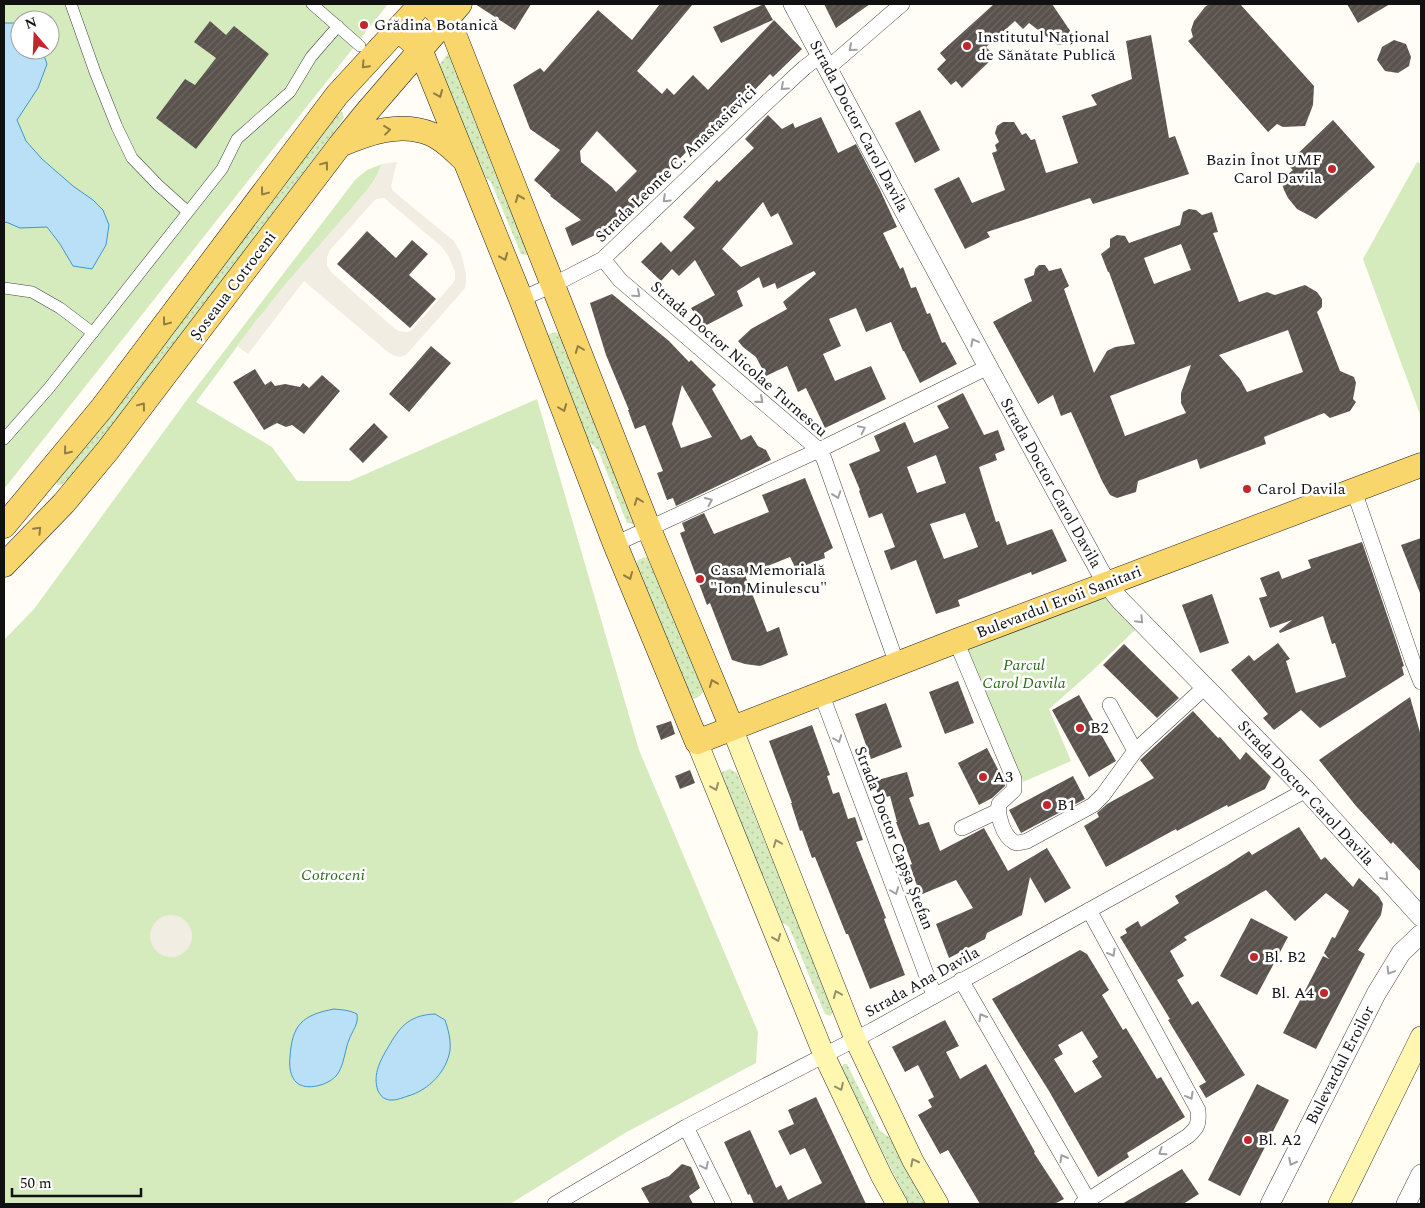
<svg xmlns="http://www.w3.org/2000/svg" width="1425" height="1208" font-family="Spectral,serif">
<defs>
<pattern id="grass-dots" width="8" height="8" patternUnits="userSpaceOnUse" patternTransform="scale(1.25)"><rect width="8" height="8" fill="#d5ebbd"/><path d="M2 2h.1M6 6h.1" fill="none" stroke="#b6c8a1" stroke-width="1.8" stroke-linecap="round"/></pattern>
<pattern id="building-hatch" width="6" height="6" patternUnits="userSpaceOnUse" patternTransform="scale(1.25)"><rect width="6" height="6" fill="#5a524d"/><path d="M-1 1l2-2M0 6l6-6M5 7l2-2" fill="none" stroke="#6d6662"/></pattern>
</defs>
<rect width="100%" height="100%" fill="#fffdf5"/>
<path fill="url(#grass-dots)" d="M450,51L529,250L527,255L521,254L491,182L476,169L436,69Z
M336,111L342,112L344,118L129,407L73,474L62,484L57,485L56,480Z
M555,332L562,335L635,518L633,524L627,523L598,450L580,433L547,335Z
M645,557L652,560L704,688L701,695L694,699L687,695L635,567L638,560Z
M730,769L737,773L834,1011L830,1016L825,1014L789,927L776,918L720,780L722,772Z
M843,1064H847L880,1131L889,1137L928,1204H909L841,1069Z"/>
<path fill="#d5ebbd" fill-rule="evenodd" d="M4,4H388L4,489ZM20,20H50V50H20Z
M1417,162L1421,164V417L1363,259Z
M382,164L375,179L368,189L256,321L196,402L272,447L297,481H350L537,399L639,750L758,1032L756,1063L625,1133L510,1204H4V640L34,609L189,397L355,180L367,170Z
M1108,596L1137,628L1091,672L1049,709L1071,761L1023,782L967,650Z"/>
<path fill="#f1ede2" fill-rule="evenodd" d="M397,162L391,186L393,191L454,241L461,253L466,274V281L465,288L460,294L406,355L400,357L395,356L389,353L304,281L248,354L237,346L282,288L368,189L375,179L382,164ZM384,198L442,247L449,257L455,272V279L453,283L412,330L408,332L399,331L394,328L331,272L327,265V257L330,250L373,202L376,199Z
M150 936a21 21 0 1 1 42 0a21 21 0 1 1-42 0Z"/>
<path fill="#b9e0f7" stroke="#3f96cf" d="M4,23H20V50H42L47,64L38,88L17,120L26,141L42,159L73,186L93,200L103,210L109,225L106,245L92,269L73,266L60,244L47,227L20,228L6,222L4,224Z
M334,1009C343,1010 349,1010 357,1014C359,1024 352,1031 349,1040C347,1044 346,1050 345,1054C343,1062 341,1070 336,1076C328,1085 307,1091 297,1083C290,1077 289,1066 290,1057C292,1025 302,1015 334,1009Z
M435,1014L445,1020C448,1029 451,1039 450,1050C447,1071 429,1090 408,1096C402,1098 393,1102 386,1099C382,1098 380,1094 378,1091C372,1074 381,1059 390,1044C401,1025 411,1015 435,1014Z"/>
<path fill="url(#building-hatch)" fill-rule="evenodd" d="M475,4H531L515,30Z
M660,4H693L637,71L662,94L667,88L674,95L693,75L708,90L774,20L802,49L773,77L770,74L719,127L714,123L667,172L668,173L652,189L653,190L614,226L572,246L565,228L581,220L550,196L551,195L534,180L560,150L530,129L513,85L540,68L544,72L598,10L632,40ZM597,131L637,171L616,192L612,187L581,162L580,151Z
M764,4L773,20L721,43L713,27Z
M824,4H870L836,28Z
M994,4H1052L1073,35L1069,41L1063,44L1058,45L1029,23L1023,29L1015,21L986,47L995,56L962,88L956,81L951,85L937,69L946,60L940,53Z
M1209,4H1240L1314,86L1313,105L1305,126L1283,127L1277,124L1268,132L1188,41L1193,37L1191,30L1194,21L1205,7Z
M1347,4H1390L1358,23Z
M210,21L226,35L234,26L269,54L196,149L156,118L185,79L195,85L216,58L194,42Z
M1151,35L1169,138L1175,136L1189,174L1093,204L1090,198L987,232L990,237L965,249L934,189L959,177L972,203L1005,190L992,153L997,151L995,145L999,142L995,133L997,126L1003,122H1014L1022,135L1026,133L1031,140L1035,139L1046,173L1078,163L1062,116L1097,105L1091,95L1132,79L1126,41Z
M1394,40L1406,44L1411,57L1409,66L1398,73L1385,71L1377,60L1382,47Z
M920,110L940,150L915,163L895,123Z
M768,115L782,129L793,123L795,128L821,117L838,153L856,144L880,190L897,227L883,233L900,269L903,267L911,288L916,287L927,314L930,313L942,343L945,342L957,364L920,383L904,351H903L891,322L866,332L856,308L829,319L841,346L823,354L835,381L871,366L886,399L825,428L806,388L798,392L787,366L766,376L756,357L743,347L738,341L751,329L787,309L783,302L816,274L814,271L777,289L775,283L763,288L759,277L737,291L743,306L703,327L691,308L715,295L695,260L679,276L672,269L661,281L641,262L661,242L671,252L695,228L683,217L717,180L719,182L754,148L745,139ZM763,202L771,217L778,213L793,244L741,267L722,249Z
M1333,120L1375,167L1316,219L1297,209L1288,198L1284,190L1281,180L1293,170L1287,164Z
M1189,209L1196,210L1202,215L1212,212L1218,232L1213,233L1239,302L1267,292L1275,295L1305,285L1317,292L1322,299V307L1317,312L1340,371L1354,377L1356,383L1353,399L1356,402L1350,411L1330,418L1324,413L1264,437L1266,444L1200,469L1197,459L1138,481L1136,492L1117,498L1110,495L1102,481L1071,412L1061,416L1053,395L1038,404L993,322L1032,301L1024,279L1034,275L1035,269L1039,265H1045L1049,271L1061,268L1069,286L1064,289L1094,373L1107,351L1115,347L1135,344L1109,272H1108L1101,254L1110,247V239L1117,235L1125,236L1129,243L1180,225L1183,212ZM1181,244L1191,270L1154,284L1144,258ZM1288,330L1303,372L1247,392L1240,379L1219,355ZM1191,365L1181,393V403L1186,413L1125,436L1110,396Z
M367,231L396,258L412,240L428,254L409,275L436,299L410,328L337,264Z
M612,294L669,341L689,362L691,360L716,385L712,389L741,440L751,435L758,446L766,450L771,460L676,506L673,498L667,500L657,473L663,471L645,425L635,429L628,410H629L606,355L590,303ZM682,385L712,437L681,448L672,424Z
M431,346L451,363L409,412L389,394Z
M255,369L265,385L271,381L275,386L285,384L300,387L303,383L309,388L322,375L340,391L304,434L292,425L286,427L277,423L264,430L233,382Z
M963,393L984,435L998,430L1005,450L995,454L997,460L979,467L996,522L999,521L1007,545L1052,529L1067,561L1032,575L1031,572L958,600L960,606L936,614L916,560L891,570L884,551L895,547L882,513L869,518L859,491L860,490L849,464L880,451L874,436L905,422L914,443L949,428L937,406ZM936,455L946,483L917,493L907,467ZM965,513L978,547L944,559L930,524Z
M374,423L388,437L363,463L349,449Z
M805,478L833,548L824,553L825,558L796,569L790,557L745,575L767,632L779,627L788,655L760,666L745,664L732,660L710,603L707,605L680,533L685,531L682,523L704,513L714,534L769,512L762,495Z
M1421,538V593H1420L1401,545Z
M1362,542L1397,644L1404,666L1402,667L1404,675L1320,728L1301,710L1274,730L1263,718L1268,714L1231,670L1249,655L1254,661L1278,643L1290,659L1286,661L1296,693L1346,677L1335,643L1332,644L1323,616L1280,633L1279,631L1292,620L1270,628L1259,598L1267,596L1260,578L1279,571L1282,579L1311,568L1308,560Z
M1212,594L1229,643L1200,653L1182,605Z
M1124,644L1179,698L1157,718L1103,665Z
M958,681L974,723L945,734L929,692Z
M1079,695L1116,761L1089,777L1052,710Z
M1410,697L1421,736V872L1393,842L1391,844L1356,806L1319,760Z
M886,703L902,747L871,759L855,714Z
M1193,711L1218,738L1220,737L1240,760L1246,752L1271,777L1265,789L1228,807L1227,805L1177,831L1176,829L1106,867L1084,826L1099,817L1097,813L1107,804L1154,778L1140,760Z
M671,721L675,734L661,740L656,726Z
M812,725L830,775L827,776L833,794L839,792L848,819L855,817L863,840L856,842L886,918L884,919L905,975L870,989L848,934H846L815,857L812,858L802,830L800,831L791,803H792L769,741Z
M987,748L1005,783V786L992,798L979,805L958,763Z
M690,770L695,783L680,789L675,776Z
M907,772L914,796L909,798L919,825L929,822L940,851L984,828L1008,871L1047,848L1071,888L1045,903L1030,877L1022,915L987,933L985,939L949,958L936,924L973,908L956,880L920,895L910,865L912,864L896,822H897L890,796L879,799L874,781Z
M1073,776L1085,799L1021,833L1009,810Z
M1299,827L1321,860L1325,857L1353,887L1359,878L1379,897L1383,904L1381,915L1358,950L1365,954L1316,1049L1283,1033L1323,956L1329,959L1324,953L1332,937L1335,938L1349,911L1326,893L1295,921L1266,890L1184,937L1187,940L1170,951L1184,976L1177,980L1192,1005L1198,1001L1245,1075L1206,1098L1199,1086L1206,1082L1168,1020L1170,1019L1120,937L1127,933L1125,929L1138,921L1141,927L1179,903L1175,896L1226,866L1249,851L1252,855Z
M1251,918L1288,937L1257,995L1220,976Z
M1080,950L1087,954L1109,990L1102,995L1123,1030L1126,1028L1157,1079L1161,1077L1185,1117L1127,1153L1129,1157L1098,1177L1049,1091L1020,1045L992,999ZM1082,1031L1098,1057L1092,1061L1102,1077L1075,1093L1054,1059L1063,1054L1058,1045Z
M945,1020L959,1046L946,1052L960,1079L986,1064L1035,1152L1034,1153L1064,1199L1054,1204H980L948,1150L940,1154L918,1115L932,1107L928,1100L934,1097L918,1065L905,1072L892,1047Z
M1257,1084L1289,1100L1240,1196L1208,1180Z
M816,1097L866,1204H754L750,1194L748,1195L724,1142L750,1130L776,1188L781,1185L788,1200L822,1183L805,1148L790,1155L778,1131L794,1124L788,1110Z
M682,1164L691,1167L700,1188L689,1196L693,1204H650L641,1188L669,1176Z
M1182,1169L1199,1194L1183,1204H1122Z"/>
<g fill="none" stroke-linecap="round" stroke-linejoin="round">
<g stroke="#444" stroke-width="12">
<path id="pedestrian" d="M71,4L95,72L117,127L132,158L158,185L188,212
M312,4L360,46
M4,288L32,292L60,308L93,333
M4,439L49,388L222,169L237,139L290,92L311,57L338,26"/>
</g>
<g stroke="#444" stroke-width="16">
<path id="minor" d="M828,68L902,4
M603,259L620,280L819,450L824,459L897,664
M521,299L553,285L603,259L765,104L804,68L821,55
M1354,491L1413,662L1421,682
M615,544L819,450L988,367
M956,641L1011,772L1014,779V790L999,804C997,815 1003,836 1014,842C1018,844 1023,842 1027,841L1093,805L1103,795L1135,751L1205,687
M821,693L934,995
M1110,705L1135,751
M962,828L998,811
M961,980L1088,1200
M686,1127L724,1204
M555,1204L686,1127L873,1030L1306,790
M1082,1204L1188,1136C1198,1127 1199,1124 1198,1110L1089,910"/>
</g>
<g stroke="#444" stroke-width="20">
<path id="tertiary" d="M793,4L988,367L1107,584L1120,600L1306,790L1421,917
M1270,1204L1376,994L1401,953L1421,934
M1406,1204L1421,1174"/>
</g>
<g stroke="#333" stroke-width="22">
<path id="secondary" d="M732,728L855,1039L913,1161L938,1204
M697,742L824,1055L882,1177L897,1204
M1339,1204L1421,1037"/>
</g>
<g stroke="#222" stroke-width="25">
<path id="primary" d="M429,4L445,20L454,34L649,529L732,728
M398,29L420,49L521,299L615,544L697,742L956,641L1421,465
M340,145C368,133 401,121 431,134C443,139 453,149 462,158
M4,526L102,408L337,95L421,4
M4,565L64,503L108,450L340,145L366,113L460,4"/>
</g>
<use href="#pedestrian" stroke="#fff" stroke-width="11"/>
<use href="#minor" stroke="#fff" stroke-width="15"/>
<use href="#tertiary" stroke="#fff" stroke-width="19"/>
<use href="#secondary" stroke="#fff6b0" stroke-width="21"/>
<use href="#primary" stroke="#f9d66b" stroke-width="24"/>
</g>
<defs><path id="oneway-chevron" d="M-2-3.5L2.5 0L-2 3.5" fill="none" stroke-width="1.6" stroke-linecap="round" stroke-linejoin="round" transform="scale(1.25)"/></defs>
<g stroke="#a0a0a0">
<use href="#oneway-chevron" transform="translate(852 48) rotate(140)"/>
<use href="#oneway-chevron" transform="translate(784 87) rotate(138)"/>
<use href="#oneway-chevron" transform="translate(666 199) rotate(136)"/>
<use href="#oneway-chevron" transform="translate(637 294) rotate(41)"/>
<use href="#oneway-chevron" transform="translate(974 342) rotate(-118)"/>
<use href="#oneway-chevron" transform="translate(760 400) rotate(41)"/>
<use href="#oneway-chevron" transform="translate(862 429) rotate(-26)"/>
<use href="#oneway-chevron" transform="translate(837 495) rotate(71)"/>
<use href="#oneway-chevron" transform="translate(709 501) rotate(-25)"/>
<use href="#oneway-chevron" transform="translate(1140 620) rotate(46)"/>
<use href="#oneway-chevron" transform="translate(838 739) rotate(69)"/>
<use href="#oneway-chevron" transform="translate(1385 877) rotate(48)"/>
<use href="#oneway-chevron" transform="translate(895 891) rotate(69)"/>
<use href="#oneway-chevron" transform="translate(1112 953) rotate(61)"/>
<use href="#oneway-chevron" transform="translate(1390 971) rotate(121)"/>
<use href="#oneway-chevron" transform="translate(982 1017) rotate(-120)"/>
<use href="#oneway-chevron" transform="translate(1190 1096) rotate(61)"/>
<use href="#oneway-chevron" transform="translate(1162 1152) rotate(147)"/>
<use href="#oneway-chevron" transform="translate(1063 1158) rotate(-120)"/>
<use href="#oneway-chevron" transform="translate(1292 1162) rotate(117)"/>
<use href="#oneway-chevron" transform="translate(705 1166) rotate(64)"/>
</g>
<g stroke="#917d42">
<use href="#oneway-chevron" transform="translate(365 65) rotate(133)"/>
<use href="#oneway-chevron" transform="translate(439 94) rotate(68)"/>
<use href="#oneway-chevron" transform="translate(387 130) rotate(-7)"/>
<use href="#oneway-chevron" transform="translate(325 165) rotate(-53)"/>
<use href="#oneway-chevron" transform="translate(264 192) rotate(127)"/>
<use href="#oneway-chevron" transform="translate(519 198) rotate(-112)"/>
<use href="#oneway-chevron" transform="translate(504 257) rotate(68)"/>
<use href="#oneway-chevron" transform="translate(166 322) rotate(127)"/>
<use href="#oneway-chevron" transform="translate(579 349) rotate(-111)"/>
<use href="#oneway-chevron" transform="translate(142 406) rotate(-53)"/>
<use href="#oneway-chevron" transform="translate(563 408) rotate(69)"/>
<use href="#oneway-chevron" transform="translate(67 451) rotate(129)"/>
<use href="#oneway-chevron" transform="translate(638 501) rotate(-111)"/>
<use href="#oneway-chevron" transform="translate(38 530) rotate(-46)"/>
<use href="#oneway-chevron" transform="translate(629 576) rotate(68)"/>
<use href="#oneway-chevron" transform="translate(713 683) rotate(-112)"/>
</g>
<g stroke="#948f68">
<use href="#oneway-chevron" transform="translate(715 787) rotate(68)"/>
<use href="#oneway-chevron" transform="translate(777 843) rotate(-112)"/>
<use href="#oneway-chevron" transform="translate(777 938) rotate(68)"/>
<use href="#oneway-chevron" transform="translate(837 994) rotate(-112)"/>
<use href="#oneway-chevron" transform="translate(840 1087) rotate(65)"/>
<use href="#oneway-chevron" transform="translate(914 1162) rotate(-117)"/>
</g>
<g fill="#c4262e" stroke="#fff" stroke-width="2">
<circle cx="364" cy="25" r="5"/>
<circle cx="967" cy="46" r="5"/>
<circle cx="1332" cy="169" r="5"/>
<circle cx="1247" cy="489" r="5"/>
<circle cx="700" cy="579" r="5"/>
<circle cx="1080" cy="728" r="5"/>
<circle cx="983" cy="777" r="5"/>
<circle cx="1047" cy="805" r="5"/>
<circle cx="1254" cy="957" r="5"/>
<circle cx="1324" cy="993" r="5"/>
<circle cx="1248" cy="1140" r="5"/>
</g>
<g text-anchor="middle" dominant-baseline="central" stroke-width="5" stroke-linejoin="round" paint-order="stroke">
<g font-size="16" fill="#111" stroke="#fff" text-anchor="start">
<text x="374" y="25">Grădina Botanică</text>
<text x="977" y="37">Institutul Național<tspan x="977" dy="18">de Sănătate Publică</tspan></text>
<text x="1322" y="160" text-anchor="end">Bazin Înot UMF<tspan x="1322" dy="18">Carol Davila</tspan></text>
<text x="1257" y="489">Carol Davila</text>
<text x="710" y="570">Casa Memorială<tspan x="710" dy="18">"Ion Minulescu"</tspan></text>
<text x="1090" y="728">B2</text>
<text x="993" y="777">A3</text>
<text x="1057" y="805">B1</text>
<text x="1264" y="957">Bl. B2</text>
<text x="1314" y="993" text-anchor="end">Bl. A4</text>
<text x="1258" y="1140">Bl. A2</text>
</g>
<g font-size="16" fill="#111" stroke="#fff">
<text transform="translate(859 126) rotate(62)">Strada Doctor Carol Davila</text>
<text transform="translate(676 164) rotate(-44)">Strada Leonte C. Anastasievici</text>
<text transform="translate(233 286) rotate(-53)">Șoseaua Cotroceni</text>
<text transform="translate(739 359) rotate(41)">Strada Doctor Nicolae Turnescu</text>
<text transform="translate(1051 483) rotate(61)">Strada Doctor Carol Davila</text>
<text transform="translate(1059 602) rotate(-21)">Bulevardul Eroii Sanitari</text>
<text transform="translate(1306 793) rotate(47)">Strada Doctor Carol Davila</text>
<text transform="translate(894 838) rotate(69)">Strada Doctor Capșa Ștefan</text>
<text transform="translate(922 982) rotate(-29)">Strada Ana Davila</text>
<text transform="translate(1340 1065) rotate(-63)">Bulevardul Eroilor</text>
</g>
<g font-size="16" font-style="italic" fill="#2f6b1f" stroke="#fff">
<text x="1024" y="665">Parcul<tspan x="1024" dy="18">Carol Davila</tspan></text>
<text x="333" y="875">Cotroceni</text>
</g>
</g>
<rect width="1425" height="1208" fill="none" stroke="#111111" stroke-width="10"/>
<g transform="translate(35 35) rotate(341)"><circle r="24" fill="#ffffff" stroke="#a0a0a0"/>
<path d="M0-4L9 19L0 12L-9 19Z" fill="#c4262e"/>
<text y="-8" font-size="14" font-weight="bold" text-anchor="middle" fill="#111111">N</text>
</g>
<path d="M12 1188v8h129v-8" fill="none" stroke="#111111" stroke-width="2.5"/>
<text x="20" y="1188" font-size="15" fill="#111111" stroke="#ffffff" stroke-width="4" paint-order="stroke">50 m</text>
</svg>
